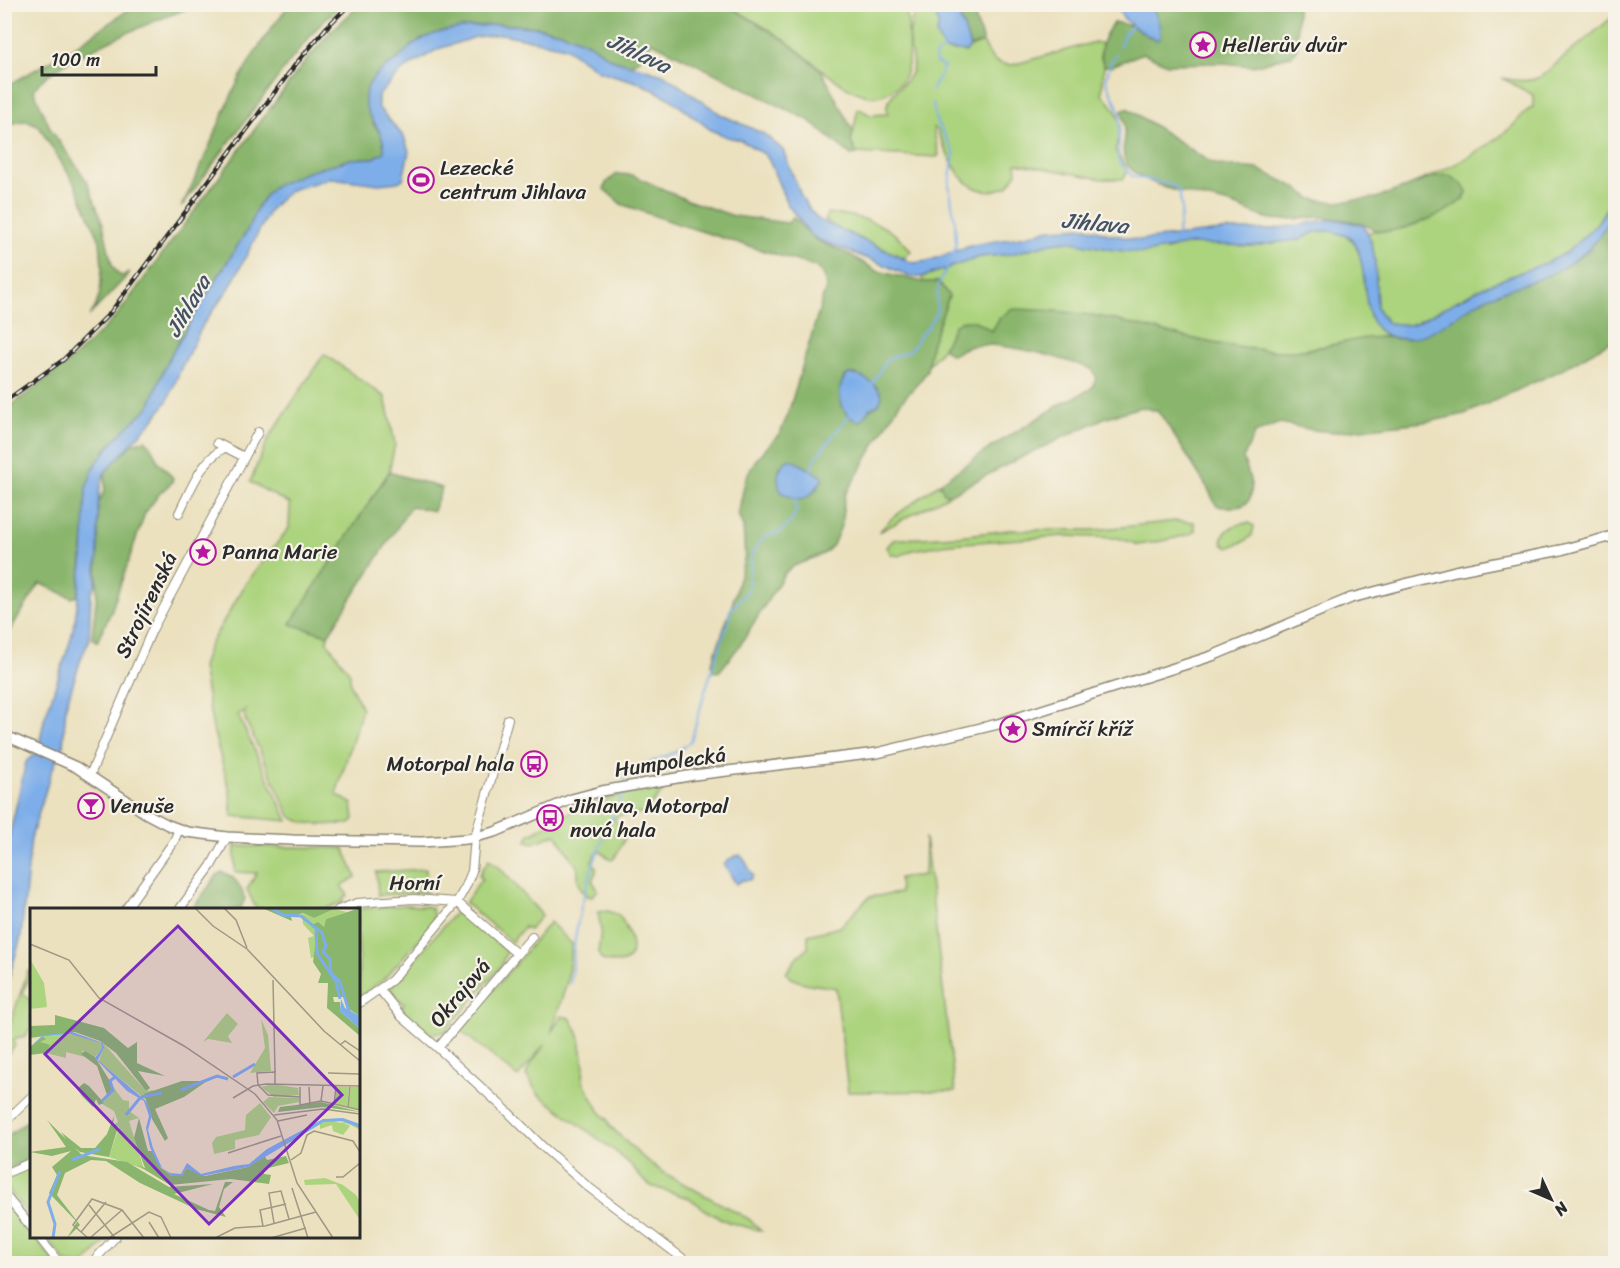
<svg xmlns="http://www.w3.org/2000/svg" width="1620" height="1268" font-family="Sriracha,sans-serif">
<rect width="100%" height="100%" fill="#f7f3e8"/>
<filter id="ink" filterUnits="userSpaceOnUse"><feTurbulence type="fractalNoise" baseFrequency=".0167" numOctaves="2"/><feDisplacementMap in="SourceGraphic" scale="12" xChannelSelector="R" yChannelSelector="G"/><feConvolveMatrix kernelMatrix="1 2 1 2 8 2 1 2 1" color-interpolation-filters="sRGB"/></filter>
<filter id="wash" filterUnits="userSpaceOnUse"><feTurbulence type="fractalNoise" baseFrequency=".008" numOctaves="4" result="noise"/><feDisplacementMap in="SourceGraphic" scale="24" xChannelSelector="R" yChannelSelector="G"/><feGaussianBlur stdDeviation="1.35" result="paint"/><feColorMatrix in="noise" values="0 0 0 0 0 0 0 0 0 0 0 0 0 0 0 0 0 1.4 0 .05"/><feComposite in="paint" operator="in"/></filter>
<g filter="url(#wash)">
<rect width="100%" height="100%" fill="#ebe1bf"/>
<path fill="#acd37d" stroke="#6c7f54" stroke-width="1.5" d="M727,5H906C908,15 910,59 907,69C903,89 880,101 861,94C830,81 808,56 782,38C764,26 745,16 727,5Z
M917,5H935C934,13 939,19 939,28L969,49L970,47L983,42C991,58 992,64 1012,65L1095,42L1103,44L1100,56L1104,66L1102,94C1122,114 1124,123 1115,150L1127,169L1126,175L1123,179H1102L1016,163L1017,173L1007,187C1002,188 995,191 989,191C959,190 947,153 937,130L933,128L939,155L937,157L856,153L851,142L858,108L870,115L888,114C881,96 907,87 912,71C915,61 910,51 909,42C909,31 913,14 917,5Z
M1615,15V195L1596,225L1566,253L1549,262L1485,286L1416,323L1409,325L1387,323L1377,308L1373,247L1368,233L1372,231H1389L1464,199L1467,192L1461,184L1421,181L1414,183C1448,169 1481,153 1509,129C1520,120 1520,114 1533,107V95L1502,78C1515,80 1527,83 1540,77Z
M827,213C859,215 892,223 911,251L904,258L833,226L825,220Z
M1331,231L1341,233L1353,241L1360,255L1379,330L1386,336L1289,352L1233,347L1171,334L999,319L992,331L975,321L954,326L943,348L928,366L931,345L949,296L939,282H923L922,277L980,257L1011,254L1051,243L1068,241L1114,250H1167L1182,245L1205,243L1251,246L1303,239L1314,232Z
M324,354L385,397L395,444L389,472L291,624L328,635L327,642L350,673C349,692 357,693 362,709L336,794L352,804L354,819L350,824C330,824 307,828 290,816L245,719L244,713L247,709L238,715L288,821L232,816L230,792L213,729L202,667L209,646L246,583L289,528L290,504L250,482L268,439Z
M940,483L944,493L949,495L879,532L891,519Z
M1176,521L1194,522L1195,530L1191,534L1167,540L1139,545L1118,538L1064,536L949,544L913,550L899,556L891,554L887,547L893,540L900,539L958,536L1009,530H1094Z
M1249,523L1254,526L1252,535L1245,541L1228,548L1223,544L1222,537C1230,526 1236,524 1249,523Z
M660,788L663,789V791L644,813L620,815L614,819L623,829L625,838L614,859L611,860L600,851L595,855L592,862L596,866V872L592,880L598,890L591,897C579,893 577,880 578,868L556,834L533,843L527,841L529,835L576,809L636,790Z
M925,837L955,1091L848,1092L836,988C822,985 795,985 786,973L797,957L808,948V935L840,927L869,897L900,893L899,878L924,875Z
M235,846L344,848L356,877L341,886L348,895L343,898L344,901L325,909H256L247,889L257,873L235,872Z
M489,859L499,867L542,915L529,930L524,927L512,942L465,903L482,878L479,875Z
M426,869L427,892L378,895L376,872Z
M405,905L425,906L432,908L434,922L385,978L359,998L358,910L356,909Z
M608,911L619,915C634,937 644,973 602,960L598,953L601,930L598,912Z
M456,913L463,914L507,951L501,966L445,1032L430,1034L401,1009L404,1004L388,990L453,915Z
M550,922L572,944L567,982L551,1033L561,1016L570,1018L577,1030L580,1039L584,1064L583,1081L600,1112L608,1120L610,1126L640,1155L664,1173L749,1219L761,1231L728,1222L710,1213L689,1198L651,1186L641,1178L633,1167L616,1152L538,1094L526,1075L529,1067L545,1044L518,1077L460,1030Z
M28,971L31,973V980L27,983L22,992L31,1001V1025L26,1036L16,1038L13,1042L15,1045L9,1053L7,1033Z
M31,1165V1219L5,1185V1176Z
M4,1199L31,1234L32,1236L34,1237L55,1263H5Z
M45,1237H110L84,1264L67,1263Z"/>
<path fill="#89b56c" stroke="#5a704c" stroke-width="1.5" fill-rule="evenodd" d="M137,4L198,5C168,15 43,64 34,91L51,130L87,181L103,224L112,265L117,273L121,276L130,273L89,316L95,308L100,293L102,267L100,241L76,186L39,127C28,117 17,122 5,127V87L68,51Z
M290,4L341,5L322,22L290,61L181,207C201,170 215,131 232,94C247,62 268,31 290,4Z
M360,5H727L783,39L821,70L853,131L851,142L857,154L851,155L808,120L652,42L639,60L630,65L611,59L590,44L561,32L536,27L498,24L442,32L429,37L412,45L405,54L382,69L373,123L382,136L385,152L374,158L351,159L305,173L275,186L264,198L247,231L197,310L168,360L149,407L105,450L85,531L78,596L72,598L40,583L5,638L4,541L9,533L4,527L5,410L67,364L115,318L300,68L331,31Z
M953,5H971L983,42L970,47L963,25Z
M1150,5H1297V48L1292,55L1253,66L1224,63L1167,64L1143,53L1112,66H1104C1097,50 1103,36 1114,22L1132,26L1150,37L1159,28L1157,16Z
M1127,108L1210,162L1218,165L1258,169L1293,186L1312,199L1336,202L1376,198L1436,176L1449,175L1462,184L1467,192C1461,210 1406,230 1387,231C1374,232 1373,228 1362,224C1353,220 1340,220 1330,218C1310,215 1291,222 1271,219C1258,217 1245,209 1233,205C1205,197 1150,189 1130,168C1119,156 1125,143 1125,129C1125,123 1123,117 1122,111Z
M617,174L632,175L687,200L734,216L788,223L793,217L816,240L852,256L877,271L923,282H939L949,296L931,345L927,371L920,381L899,404L845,495L841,526L833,545L825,553L794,566L784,574L741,644L719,672L713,671L712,663L732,605L745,556L743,527L738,514L746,477L755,461L780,433L787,417L826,287L824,276L816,267L678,224L621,204L604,189L606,183ZM849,374H856L879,404L869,409L863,418L840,391L844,377ZM780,467L815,472L817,488L811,495L800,500C780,491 775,491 780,467Z
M1615,213V339L1559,371L1465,414L1432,421L1334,432L1313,430L1280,423L1255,433L1243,458C1249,474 1262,505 1235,507C1228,507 1222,508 1216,505L1207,487L1163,418L1157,411L1141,407L1104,418L1024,456L949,495L944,493L940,483L993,446L1061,404L1089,390L1094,385L1096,377L1092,369C1063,359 992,337 965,348C960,350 956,353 952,355L943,348L954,326L960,321H975L992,331L999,319L1011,309C1041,310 1072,311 1102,317C1163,330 1223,351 1287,351C1324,352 1361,331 1400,339C1429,326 1458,311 1488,297C1521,282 1560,276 1588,250C1600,239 1605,224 1615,213Z
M145,440L150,445L158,461L173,478L172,482L160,493L145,513L111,612L97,642L92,638L97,591L98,504L105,489V472L132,444Z
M389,472L442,488L433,511L411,506L328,635L290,624Z
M222,872C236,877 240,885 245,899L240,909H192L218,874Z
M31,1120V1158L5,1171V1138L24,1123Z"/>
<path fill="#7eaee9" stroke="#546c8a" stroke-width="1.5" d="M935,5H953L963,25L970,47L966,52L944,50L936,34C942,22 933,16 935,5Z
M1118,5H1150C1157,14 1162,27 1159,39L1156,40C1144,34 1117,20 1118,5Z
M498,24L536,27L561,32L590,44L611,59L663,74L722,115L764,134L783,150L802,198L810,210L819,220L913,263L928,261L973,245L1026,236L1050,229L1086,227L1109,234L1139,240L1229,230H1267L1333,219L1363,225C1379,249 1375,280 1377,308L1387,323L1409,325L1416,323L1485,286L1548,262L1566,253L1596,225L1615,195V213C1604,225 1599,242 1585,252C1570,264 1551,275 1533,281C1518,286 1501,291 1486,298C1462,310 1441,331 1414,338C1402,340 1390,338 1380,331C1357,313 1372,262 1350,237L1331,231L1314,232L1303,239L1251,246L1192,244L1145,253L1114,250L1068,241L1051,243L1011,254L980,257L922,277H915L908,276L887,266L819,240L810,234L787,204L769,160L764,154L741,140L727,137L711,130L669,98L640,83L599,71L565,47L502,34L476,37L438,49L401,71L378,96V107L404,137L409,151L403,179L398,182L379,184L331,178L294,189L285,194L270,210L230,287L204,323L182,366L168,400L154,419L105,472C95,493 99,526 98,549C98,560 95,571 96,583L91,594L89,641L82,656L66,705L63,746L51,773L31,838L21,937L5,991V855L26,762L35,754L39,745L44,720L70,642L75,621L83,556L86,488L95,465L117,437L149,407L168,360L197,310L247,231L258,206L269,191L275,186L305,173L351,159L374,158L384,152C384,147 384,142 382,138C378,123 363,114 365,96C368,78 382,69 397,60C403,55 407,49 414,44C437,28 470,27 498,24Z
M849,374C862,375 878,384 882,396L879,404L869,409L861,421C840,420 832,385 849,374Z
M788,460H793L822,476V480C809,500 802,505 781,492C776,480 777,467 788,460Z
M740,855L743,857L753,876L750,880H743L736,884L724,864L733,857Z"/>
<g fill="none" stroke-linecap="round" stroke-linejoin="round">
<path stroke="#7eaee9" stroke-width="2" d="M1120,46L1124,34L1132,26
M1117,53L1111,61L1106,80L1120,113L1118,160L1132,176L1172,185L1179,191L1182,209L1177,237
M932,92V89L944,67L936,63L935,55L944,49
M933,103L935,118L954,153L949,185L955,222L956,244L954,253
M872,385L887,359L909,351L916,343L921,334L928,327L937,311V294L940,281L948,266
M810,472L816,457L849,416
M625,781L626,774L632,770L678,751L691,741L706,688L729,618V612L748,590L752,552L756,550C759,537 767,535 779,533L792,520L797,510L795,502L797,496
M570,984C573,969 573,953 575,938C583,887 601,838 624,792"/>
</g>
</g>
<g filter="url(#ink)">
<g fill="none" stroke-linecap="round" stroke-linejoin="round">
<g stroke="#8b8675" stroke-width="10">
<path id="minor" d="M217,443L244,457
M179,513C191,489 200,462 224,448
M90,775L152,630L258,432
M125,910L174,841L179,829
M179,910L211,866L227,837
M338,910L357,903L414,899L457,902L517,954L438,1048L402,1017L380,990
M517,954L532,937
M358,1004L392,980L457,902L466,886L472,871L475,837L508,719
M438,1048L506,1110L543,1147L587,1186L690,1264
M4,1123L32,1096
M4,1174L32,1162
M4,1194L32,1228
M38,1236L60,1264
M91,1264L116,1236"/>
</g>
<g stroke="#8b8675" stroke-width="12">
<path id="major" d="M4,735L76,767L147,814L168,825L187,832L227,837L293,840L422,842L467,839L495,832L572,799L602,791L694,775L877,753L998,724L1212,656L1351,598L1455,571L1561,550L1616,535"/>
</g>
<use href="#minor" stroke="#fff" stroke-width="8"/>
<use href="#major" stroke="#fff" stroke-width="9"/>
<g stroke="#2b2b2b" stroke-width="4.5">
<path id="rail" d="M4,402L63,360L110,313L295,65L327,27L350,4"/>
</g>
<use href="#rail" stroke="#f7f3e8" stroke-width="2" stroke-dasharray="7" stroke-linecap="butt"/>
</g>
</g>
<defs>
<g id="sight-ring" transform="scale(1.35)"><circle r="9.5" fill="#f7f3e8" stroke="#b5179e" stroke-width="1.5"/><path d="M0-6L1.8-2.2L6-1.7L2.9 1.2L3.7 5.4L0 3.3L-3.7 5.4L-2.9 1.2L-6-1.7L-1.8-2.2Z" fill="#b5179e"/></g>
<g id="stadium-ring" transform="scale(1.35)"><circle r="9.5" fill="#f7f3e8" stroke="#b5179e" stroke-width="1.5"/><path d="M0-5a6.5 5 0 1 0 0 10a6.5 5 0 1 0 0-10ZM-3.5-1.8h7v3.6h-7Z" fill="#b5179e"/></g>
<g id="bus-ring" transform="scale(1.35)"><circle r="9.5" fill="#f7f3e8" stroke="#b5179e" stroke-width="1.5"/><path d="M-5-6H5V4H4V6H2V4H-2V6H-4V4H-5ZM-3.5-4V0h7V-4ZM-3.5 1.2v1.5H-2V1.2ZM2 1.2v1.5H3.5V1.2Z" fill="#b5179e"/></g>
<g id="bar-ring" transform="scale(1.35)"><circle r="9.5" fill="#f7f3e8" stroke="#b5179e" stroke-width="1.5"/><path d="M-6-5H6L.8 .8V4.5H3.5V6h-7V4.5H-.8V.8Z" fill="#b5179e"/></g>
</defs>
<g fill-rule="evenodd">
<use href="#sight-ring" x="1203" y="45"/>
<use href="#stadium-ring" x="421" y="180"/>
<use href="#sight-ring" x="203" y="552"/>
<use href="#sight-ring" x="1013" y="729"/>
<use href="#bus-ring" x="534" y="764"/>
<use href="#bar-ring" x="91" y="806"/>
<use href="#bus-ring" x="550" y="818"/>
</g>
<g text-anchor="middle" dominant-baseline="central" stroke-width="4.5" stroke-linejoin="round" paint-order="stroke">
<g font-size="21" fill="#2b2b2b" stroke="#f7f3e8" text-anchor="start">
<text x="1222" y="45">Hellerův dvůr</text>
<text x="440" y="168">Lezecké<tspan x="440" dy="24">centrum Jihlava</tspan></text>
<text x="222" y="552">Panna Marie</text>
<text x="1032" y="729">Smírčí kříž</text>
<text x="514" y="764" text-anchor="end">Motorpal hala</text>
<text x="110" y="806">Venuše</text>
<text x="570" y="806">Jihlava, Motorpal<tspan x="570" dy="24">nová hala</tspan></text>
</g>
<g font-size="21" fill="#2b2b2b" stroke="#f7f3e8">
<text transform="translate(146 605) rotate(-64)">Strojírenská</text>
<text transform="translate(670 762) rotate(-8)">Humpolecká</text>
<text x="415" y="883">Horní</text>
<text transform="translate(460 993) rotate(-50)">Okrajová</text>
</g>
<g font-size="22" font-style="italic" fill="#445264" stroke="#f7f3e8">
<text transform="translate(639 53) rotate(25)">Jihlava</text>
<text transform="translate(1095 223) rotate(5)">Jihlava</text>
<text transform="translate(188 306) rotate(-60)">Jihlava</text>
</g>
</g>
<g transform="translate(30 908)">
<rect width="330" height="330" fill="#ebe1bf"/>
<path d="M304,1L317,4L296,11L294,19H284L291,30L286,32L287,48L281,50L278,30L284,28L273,16L272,5L284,10ZM0,51L14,75L17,99L0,101ZM197,105L208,116L198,128L202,135L178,131L173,134ZM231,111L238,127L241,163L220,165L235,140ZM44,126L71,135L72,140L65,149L52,142L55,149L36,144V150L16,145L9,134L15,128ZM74,136L116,183L124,182L115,191L69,153ZM243,176L268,180L269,187L244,189L231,179ZM307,179H319L317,198L304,197ZM321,179H330V202L318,199ZM84,180L93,192L99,193V203L109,210L99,213L114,261L79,249L89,219L84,217L88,214L84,203L72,196ZM239,189L269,190V194L248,198L244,205L233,194ZM230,195L241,209L229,227L205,232V241L184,246L182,235L186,229L215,222L216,207ZM297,213L305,212L316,214L330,220V222L321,217L309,213L304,214L314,215L320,218L313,227L303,223L302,217L290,221V216L284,218ZM295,270L313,277L326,287L330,294V312L306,276L275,277L274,272Z" fill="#acd37d"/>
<path d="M232,0H302L304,1L284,10L273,5L261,9L262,13ZM330,0V108L317,100L314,89H303L304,94H310V103L330,121V128L297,100L298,75H288L291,66L283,54L287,25L282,17L288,14L294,19L296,11ZM25,107L74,120L98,140L107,134V155L135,168L108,163L120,180L116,183L86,145L70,133L45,124L0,130V118L25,117ZM13,129L16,131L10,134L20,137L16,145L0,147V139ZM55,143L65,149L80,173L83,181L77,187L67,158L51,146ZM152,173H177L154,189L125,201L138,230L135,233L122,211L114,186ZM54,175L59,178L74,195L69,197L66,191L63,199L52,188L47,181ZM291,194L330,204L293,199L248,204L250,199ZM84,208L83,216L88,219L79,249L50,244L39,235L31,224L51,240H65L77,226ZM109,210L118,243H122L130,259L142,268H152L156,260L175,268L218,259L234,247L237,252L256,248L259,255L234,261V266L241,267L239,276L201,271L140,277L107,257L115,260L104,230ZM17,212L52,247L97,254L139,279L183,276L144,286L179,302L185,303L195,274H203L194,281L189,299L196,309L166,301L110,275L76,253L61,252L35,265L27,287L50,317L37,330L47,314L19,285L27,267L22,259L41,243L22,248L0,244L36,239Z" fill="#89b56c"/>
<path d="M311,91L315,100L330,108V121L310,103ZM42,124L73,135L74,139L68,152L116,193L122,207L118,222L123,240L132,260L140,265L151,266L157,255L171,266L204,258L219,256L237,241L293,211L313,210L330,216V220L312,213L294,214L218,259L172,268L156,260L152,268H142L128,257L120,239L116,220L119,208L114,193L97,183L65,150L72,140L71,135L41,126L15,128L0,139L13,127Z" fill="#7eaee9"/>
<path fill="none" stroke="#7eaee9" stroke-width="3" d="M241,0L253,7L271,8L292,25L296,38L293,44L300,51L301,65L310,74L320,107M286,23L287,45L306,74L310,91M203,169L225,156M151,182L187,168L198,171M111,189L132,185M72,193L83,182L80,173L86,168M96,207L110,190M42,252L70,241M23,330L25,316L18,294L30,263"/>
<path fill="none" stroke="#9e9884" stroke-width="1.5" d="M165,0L183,18L217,41L294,123L330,153M194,0L206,12L217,40M0,36L39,52L69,90L154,138L225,186L247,212L267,275L303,330M243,72L245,164M310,137L315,133L330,143M298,165L330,166M245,176V164L227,165L228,177L238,187L270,189M293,178L291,193L330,202M270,179V197L291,193M279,179L280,198M203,190L223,178L236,176L330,178M304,197L306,178M318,199L320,178M244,207L293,201L330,206M248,213L277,207M198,245L251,228M261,252L271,245L277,227L284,223L323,233L330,244M306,269H313L330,255M262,280L278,330M59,297L85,330M119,314L129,330M244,315L239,285L251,283L259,311M233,318L230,302L256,296M51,324L76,294M58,330L43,317L62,291L92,302L114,330M60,330L92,302M79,330L119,304L131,309L141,330M185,330L205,320L235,318L286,304M241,330L276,320"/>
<path fill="#7b2cbf" fill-opacity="0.15" stroke="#7b2cbf" stroke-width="3" d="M148,18L312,187L179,316L15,146Z"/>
<rect width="330" height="330" fill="none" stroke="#2b2b2b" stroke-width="3"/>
</g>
<rect width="1620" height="1268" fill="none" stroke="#f7f3e8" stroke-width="24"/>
<g transform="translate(1551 1199) rotate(134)" stroke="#f7f3e8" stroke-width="4.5" paint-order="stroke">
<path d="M0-4.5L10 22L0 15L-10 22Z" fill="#2b2b2b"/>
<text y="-9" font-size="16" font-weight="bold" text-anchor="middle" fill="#2b2b2b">N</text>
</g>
<path d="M42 66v9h114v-9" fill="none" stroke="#2b2b2b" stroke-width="3"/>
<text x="51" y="66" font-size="18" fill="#2b2b2b" stroke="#f7f3e8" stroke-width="4.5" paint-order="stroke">100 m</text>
</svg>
